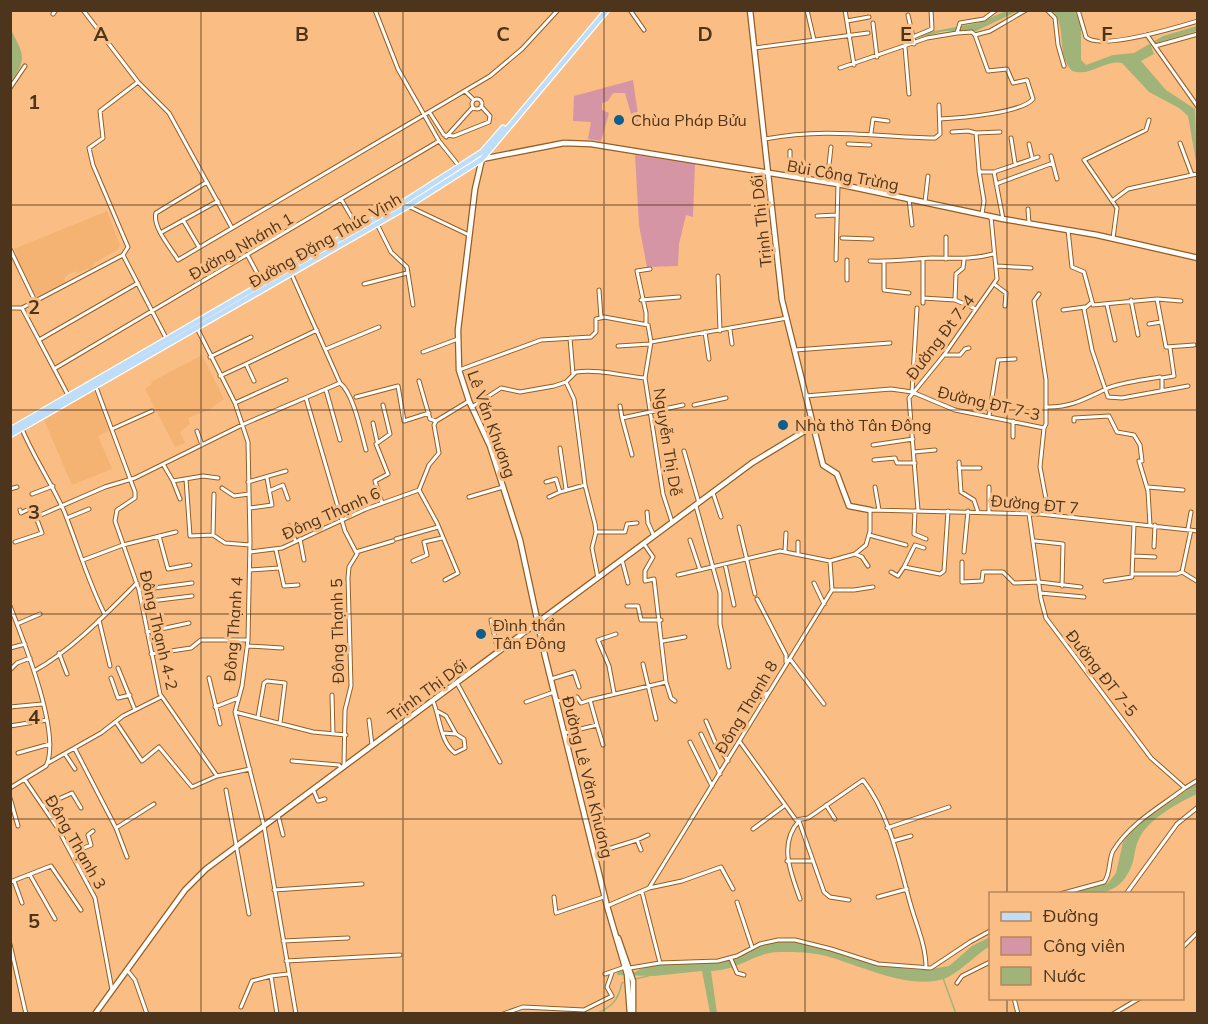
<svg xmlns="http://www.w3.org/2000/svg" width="1208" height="1024" font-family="Mulish,sans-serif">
<rect width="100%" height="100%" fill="#fabe84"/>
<path fill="#f4b373" d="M107,211L120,245L118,249L95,263L90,270L88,268L77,274L76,271L67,275L64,279L66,283L35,299L14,249Z
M202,355L224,399L209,410L188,418L190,424L180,432L185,443L175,447L145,389L152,384L151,382Z
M94,391L110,430L98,436L112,469L72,485L44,420Z"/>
<path fill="#d695a4" d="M633,80L640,128L631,127V114L625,93H613L608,101L602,103V110L609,113L601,141L588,139L591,122L573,121L574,96Z
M635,155L695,164L693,217L686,215L679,244L678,266L647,267L639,225Z"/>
<path fill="#a0b47a" d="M1006,11H1018L976,31H945L917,38L923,33L978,23Z
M1052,11H1075L1081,24V60L1086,65L1113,55L1134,53L1163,36L1197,26V31L1156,43L1151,46L1154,54L1141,61L1166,90L1195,109L1197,167L1188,116L1179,108L1149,92L1122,63C1105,59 1091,77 1072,71C1055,53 1068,26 1052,11Z
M10,28C22,52 29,58 11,81Z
M1197,783V794C1178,803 1148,819 1139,839C1135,846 1135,854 1133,862C1121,896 1102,893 1069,894L1108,883L1116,873L1123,842L1132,829Z
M990,937V946C976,955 964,968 950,976C916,994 860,965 826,956C811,952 796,952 780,952C755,952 740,970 711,971L717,1013H710L702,971L654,976L617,975L618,971L635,972L647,966L663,964L724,961L743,955L761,944L778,941H797L908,969L926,970L949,966L972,946Z"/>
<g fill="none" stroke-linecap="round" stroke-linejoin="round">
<path stroke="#a0b47a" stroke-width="1.5" d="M943,978L956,1014
M635,979L648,976
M595,1014C612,1007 618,1001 622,983L625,982"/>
<g stroke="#945e23" stroke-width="5">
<path id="street" d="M83,10L138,82L169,113L232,228
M375,10L398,69L439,141L459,166
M630,10L644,30
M807,10L814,40
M845,10L854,65
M1047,10L1055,18L1058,45L1064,66
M1078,10L1086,37C1100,51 1178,27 1198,21
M53,14L56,10
M908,15L913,37
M847,21L869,17
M873,23L877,57
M975,35L990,31L1026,10
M1147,35L1198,107
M914,44L913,37L932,29L931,10
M1155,46L1198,34
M905,47L909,94
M755,48L868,33
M840,68L927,38L957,33L960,23L984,19L996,10
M10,88L25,66
M465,91L474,100
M472 104a5 5 0 1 1 10 0a5 5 0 1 1-10 0Z
M430,113L444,135L454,136L489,122L490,116L481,106
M940,119C959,118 1022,113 1033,99L1027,80L1013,83L1007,69L988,71L975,35L972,32L957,33
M952,132L968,131L976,133
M1000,132L976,133L979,170L981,172H994L1003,219
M871,133L873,119L888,121
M446,137L473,107
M1011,138L1015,163
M765,139C829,127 873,137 935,138L940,134L939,105
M848,144L870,145
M1029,144L1032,157
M1051,156L1057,179
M979,171L984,201L982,214
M994,172L1038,157
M1192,175L1198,174
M790,176V151
M207,182L156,213C152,227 171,248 178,260L490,76L522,49L558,10
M827,183L831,147
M996,184L1053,163
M341,199L358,228
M909,199L912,225
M1112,201L1128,189L1192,175L1180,143
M925,202L928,176
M408,206L469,235
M1028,209L1029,223
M817,216L837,215
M183,220L199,247
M377,224L391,252L407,267L413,305
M1068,230L1072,267L1084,272L1093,305L1157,299L1166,347L1194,345
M162,232L218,201
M946,237V259
M842,238L872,239
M1113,238L1117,208L1084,160L1146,130L1149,120
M10,249L35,301
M123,255L166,338
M248,256L263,284
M836,260L838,184
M847,260V280
M870,261C891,262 911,259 932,258C954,258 971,260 993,254
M884,262V290L909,293
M997,266L1031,268
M718,276L720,331
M364,284L407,273
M994,284L1006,293L1005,306
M599,290L601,318
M1039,294L1034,301L1046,380V424L1044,428
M923,298L955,300L976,309
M1157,299L1181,301
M641,300L679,297
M955,300L956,274L963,268L964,260
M1131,300L1138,335
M923,303V259
M1091,303L1084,309L1092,350L1108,397L1122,398L1188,386
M1107,305L1115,340
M10,308H22L123,255L128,247L93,165L89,148L103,138L100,111L138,82
M22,308L69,397
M1063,310L1085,307
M646,324V313L637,271L650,269
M1149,324L1161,322
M197,328L235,403L248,442L250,541L248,640L242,686L235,712L264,826L296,1014
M730,330L732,344
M705,332L709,359
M570,338L573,374
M39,340L138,283
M651,342L787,318
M618,346L650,344
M326,349L379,327
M795,350L890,343
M423,352L458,339
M944,355H960L965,349L969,348
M210,357L251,337
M54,369L439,141
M459,370L541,340L591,337L596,332V319L604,317L648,325L651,342L645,378L663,494L672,522
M220,376L246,364
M254,381L246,364L317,330
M419,381L430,419L436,421
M566,382L574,399L585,485L595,524L596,532L592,548L598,578
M340,383C354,394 361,433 366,450
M96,387L135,492V498L117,510L115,521L139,590L160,694L217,776L250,769
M326,390L340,440
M1162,390V378L1174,376L1170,348
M912,392L917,308
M805,396L891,389L912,392L955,410L1044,428L1040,467L1049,515
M356,397L398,386L404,421L429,413
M306,398L345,531L357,554L349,567L348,578L351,686L345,710L344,766
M235,403L286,380
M694,405L726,398
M620,406L622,418
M472,407L501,388L520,392L554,386L566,382L576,372C599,369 622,376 645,378
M1046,407C1070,408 1087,398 1108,388C1123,382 1144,380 1160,377
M989,416L998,360L1015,359
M1074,421V418L1109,416L1117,432L1134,435L1140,445L1142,461
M373,423L377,441
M22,429C34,458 51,482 64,511C78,546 88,582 105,615
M112,429L152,411
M197,431L202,445
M1013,437V421
M873,445L913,439
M560,448L566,489
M684,451L699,503
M914,452L935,450
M632,455L622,418L683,405
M874,460L895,458L897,463H915
M1139,461L1148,491L1150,525
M959,462L961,492L974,500L978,512
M163,464L173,481L203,476L218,478
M959,468H980
M186,479L190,536L213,535
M173,481L180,499
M248,482L286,471
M546,482L556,479L560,492L585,485
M875,487L879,510
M1148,487L1183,490
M222,488L234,496L249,494
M10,489L17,487
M269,491L283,485L288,499
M713,493L721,517
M32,494L53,486
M214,494L213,535L225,543L250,545
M469,497L503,487
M549,497L560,492
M382,503L375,481L388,474L376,444L390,434L383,405
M696,506L720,593V624L729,667
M250,508L272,505L267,478
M20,510L21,513L31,508L36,517
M918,510L909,398L944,355L997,279L991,217
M915,511L914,534L926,539
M647,512L648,523L654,536
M989,512V487
M1029,514L1041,599L1046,618L1151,758L1185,788C1160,807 1130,823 1113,851C1108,861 1111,874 1104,882L1060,894
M67,518L89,509
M289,526L295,540
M739,527L755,594
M1188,529L1191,512
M596,532H625L627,524L637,523
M869,535L906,545
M159,536L168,569L190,565
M300,539L304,560
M396,539L438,527
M690,540L700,570
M1035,541L1063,544L1062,586
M15,542L42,533L36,517L105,487L135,478L244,424L340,383L291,273
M1154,547L1155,525
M276,550L284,586L298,585
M785,551L786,533
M250,552L282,548L366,509L419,490
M356,552L393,541
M964,552L968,511
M798,553V542
M855,554L862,557L868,566
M1134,556L1155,557
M83,560L123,545L176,532
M622,560L628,583
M413,561L427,555L424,542L442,538
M962,562V582L982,581L983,572H1003L1014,583L1039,582L1081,587
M725,564L734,605
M904,567L915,545L924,548
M250,570L279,568
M891,572L898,576L904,567L940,574L944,571L948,511
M1182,572L1198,582
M1134,574H1177L1182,572L1191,530
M678,575L780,551L830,561
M445,580L458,573L437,523L419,490L429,465L439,453L434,425L436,421L469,401
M1105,581L1132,577L1134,524
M814,583L824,604
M139,590L192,583
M832,590H854L873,587
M1040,593L1084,597
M757,599L786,655V662
M142,602L192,596
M10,606C23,639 62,735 46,766L10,788
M627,606H638L641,620H661
M99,620L110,666
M491,620L498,651
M17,624L40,614
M147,632L189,623
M663,641L685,637
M248,646L282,648
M10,648L25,644
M59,653L67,674
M151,654L191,648L201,640H247
M790,659L824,704
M643,664L656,719
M118,668L135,710
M10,670L17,663L30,658
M34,671C71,651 107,613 137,583
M111,678L118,698L130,695
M209,678L220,724
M551,679L574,672L579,687
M666,682L671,698L675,701
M457,683L500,762
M614,693L609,666L598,640L616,634
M332,695L333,734
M755,697L768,693
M590,700L666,682L654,579L645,581V571L653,557L644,544
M433,701C440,717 440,742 455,753L465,748L464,739L456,734L443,733
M557,701L577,697L581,703L590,700L597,725
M526,702L554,692
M10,707L42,704
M215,707L238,698
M437,711L446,716L456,734
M235,712L313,732L346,735
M258,717L264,683L267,681L285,683L280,723
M369,720L372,745
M706,721L715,742L728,761
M116,722L142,761L159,747L192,787L217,776
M10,726L47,720
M564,733L597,725L603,745
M701,734L720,774
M690,742L712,786
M740,742L796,820L808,818L863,780C891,816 899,864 911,906C917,927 926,946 926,968
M75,749L116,828L127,857
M18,753L50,744
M65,754L75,769
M292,761L339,765L341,768
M48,763L101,733L123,716L161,697
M25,780L57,827L95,898L112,990
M1185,788L1198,780
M313,789L318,801L325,799
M226,790L249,914
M10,798L18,826
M826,805L835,819
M43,806L72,793L81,808
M278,815L283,835
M116,828L154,804
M887,828L949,807
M753,829L784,806
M637,840L648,835
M893,841L911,836
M72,853L91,845L88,835L93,831
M595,853L637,840L641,850
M787,861H813
M30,875L55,919
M14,881L22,903
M10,882L51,866L81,910
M649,888L682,881L721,867L733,889
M274,890L362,884
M642,892L660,963
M1126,894L1177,824L1198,807
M554,897L556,913L604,897
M878,897L907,889
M800,899C791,873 778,844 799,821L824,892L830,897L849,900
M737,902L752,947
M607,906L649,888L832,590L830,561L855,554L866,545L870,531V510L1040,514L1198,531
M283,941L348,938
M10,944L26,1014
M1182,948L1198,932
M731,959L737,973L744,975
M286,961L400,955
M630,968L660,963L718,961L737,956L760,944L778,940H795L831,949L878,964L931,968L970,942L990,931
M127,970L135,980L147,1014
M605,974L625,967
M957,983L962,976L990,962
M1014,998L1018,1014
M241,1007L252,981L271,976
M277,1014L271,976L288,974
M503,1014L523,1007L584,1010L612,996L607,987L612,973
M1113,1014L1140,998"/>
</g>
<g stroke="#945e23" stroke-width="7">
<path id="secondary" d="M750,10L782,300L823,465L837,474L849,506L870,510
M482,159L475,189L458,330L459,370L469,401L490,446L520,540L545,656L607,906L627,974L630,1014
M482,159L564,143L591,144L838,184L1003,219L1097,235L1198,258
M618,938L633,981V1014
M95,1014L185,890L206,869L752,463L813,426"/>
</g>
<g stroke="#fff" stroke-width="7">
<path id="primary" d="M10,430L404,202L482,152L503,128
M10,435L408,206L482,159L607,10"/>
</g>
<use href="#street" stroke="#fff" stroke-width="3"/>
<use href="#secondary" stroke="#fff" stroke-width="4.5"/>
<use href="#primary" stroke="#bdddf8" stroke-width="4.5"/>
</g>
<path fill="none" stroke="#4d351d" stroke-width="1.5" stroke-opacity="0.55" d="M201,10V1014M403,10V1014M604,10V1014M805,10V1014M1007,10V894M10,205H1198M10,410H1198M10,614H1198M10,819H1198M1007,998V1014"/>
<g fill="#0e5d8f" stroke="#fabe84" stroke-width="2">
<circle cx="619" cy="120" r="6"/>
<circle cx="783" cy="425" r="6"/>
<circle cx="481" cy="634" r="6"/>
</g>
<g text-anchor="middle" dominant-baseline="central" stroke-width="6" stroke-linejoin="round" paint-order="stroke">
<g font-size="16" fill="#4d351d" stroke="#fabe84" text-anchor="start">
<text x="631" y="120">Chùa Pháp Bửu</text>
<text x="795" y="425">Nhà thờ Tân Đông</text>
<text x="493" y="625">Đình thần<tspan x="493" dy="18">Tân Đông</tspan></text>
</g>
<g font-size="16" fill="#4d351d" stroke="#fabe84">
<text transform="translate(843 175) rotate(10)">Bùi Công Trừng</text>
<text transform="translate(761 221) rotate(-96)">Trịnh Thị Dối</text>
<text transform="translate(325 240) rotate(-30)">Đường Đặng Thúc Vịnh</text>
<text transform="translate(241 246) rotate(-30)">Đường Nhánh 1</text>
<text transform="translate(940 337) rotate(-53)">Đường Đt 7-4</text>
<text transform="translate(989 403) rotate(13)">Đường ĐT 7-3</text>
<text transform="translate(492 424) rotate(70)">Lê Văn Khương</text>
<text transform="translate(668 442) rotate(81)">Nguyễn Thị Dễ</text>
<text transform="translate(1035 504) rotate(5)">Đường ĐT 7</text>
<text transform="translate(331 513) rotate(-24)">Đông Thạnh 6</text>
<text transform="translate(233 629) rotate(-86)">Đông Thạnh 4</text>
<text transform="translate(159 630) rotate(77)">Đông Thạnh 4-2</text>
<text transform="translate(337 631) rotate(-91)">Đông Thạnh 5</text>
<text transform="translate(1102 673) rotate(52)">Đường ĐT 7-5</text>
<text transform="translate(427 690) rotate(-36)">Trịnh Thị Dối</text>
<text transform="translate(746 707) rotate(-59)">Đông Thạnh 8</text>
<text transform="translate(588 777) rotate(76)">Đường Lê Văn Khương</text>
<text transform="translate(76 842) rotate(60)">Đông Thạnh 3</text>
</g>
</g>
<g font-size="20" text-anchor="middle" font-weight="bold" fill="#4d351d" stroke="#fabe84" stroke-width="6" stroke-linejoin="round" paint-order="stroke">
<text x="101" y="41">A</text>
<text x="302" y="41">B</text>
<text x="503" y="41">C</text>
<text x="705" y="41">D</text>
<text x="906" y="41">E</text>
<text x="1107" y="41">F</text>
<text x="34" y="109">1</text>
<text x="34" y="314">2</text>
<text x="34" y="519">3</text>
<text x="34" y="724">4</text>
<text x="34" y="928">5</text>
</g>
<rect width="1208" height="1024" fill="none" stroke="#4d351d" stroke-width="24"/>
<rect x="989" y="892" width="195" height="108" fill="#fabe84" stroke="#b5875b" stroke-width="1.5"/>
<rect x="1001" y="912" width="30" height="9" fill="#bdddf8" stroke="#b5875b" stroke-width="1.5"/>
<text x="1043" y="922" font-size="18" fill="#4d351d">Đường</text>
<rect x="1001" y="937" width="30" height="18" fill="#d695a4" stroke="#b5875b" stroke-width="1.5"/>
<text x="1043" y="952" font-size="18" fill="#4d351d">Công viên</text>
<rect x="1001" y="967" width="30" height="18" fill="#a0b47a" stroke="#b5875b" stroke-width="1.5"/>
<text x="1043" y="982" font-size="18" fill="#4d351d">Nước</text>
</svg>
